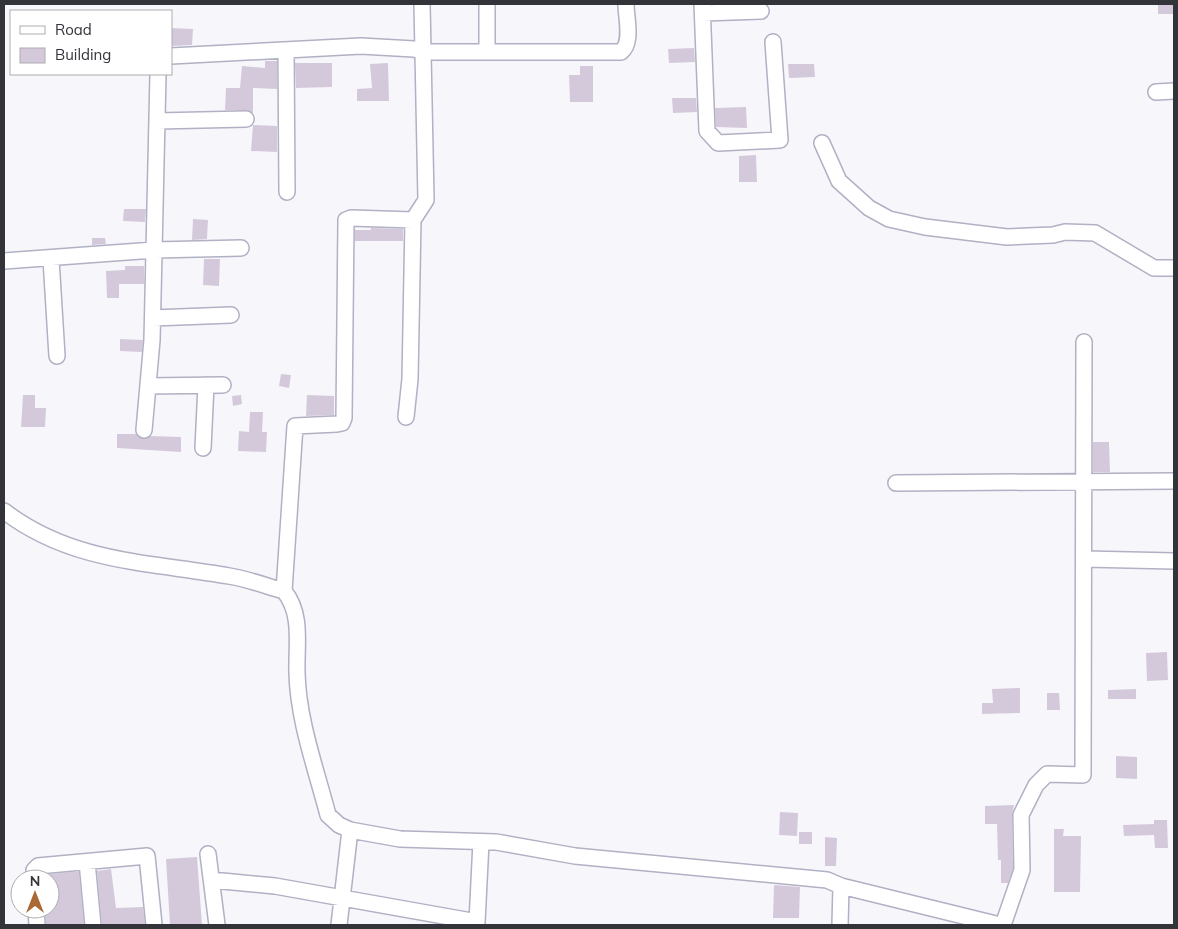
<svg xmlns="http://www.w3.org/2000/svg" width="1178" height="929" font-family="Mulish,sans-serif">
<rect width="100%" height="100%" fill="#f7f7fb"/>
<path fill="#d4c9db" d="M1158,4H1174V14H1158Z
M171,28L193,29L192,45L171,46Z
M694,48L695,62L669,63L668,49Z
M265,61H277V89L253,88V113L246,110H225L226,88H240L242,66L265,68Z
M295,63H332V87L296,88Z
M388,63L389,101H357V89L372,88L370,64Z
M788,64H814L815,77L789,78Z
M580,66H593V102H570L569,75H580Z
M672,98H696L697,112L673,113Z
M746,107L747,128L716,127L715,108Z
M253,125L277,126V152L251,151Z
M756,155L757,182H739V156Z
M124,209H146L145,222L123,221Z
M193,219L208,220L207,239L192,240Z
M371,228L403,229V241H355V230H371Z
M92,238H105L106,244L92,245Z
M204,259H220L219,286L203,285Z
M125,266H144V284H119V298H107L106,271L125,270Z
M120,339L143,340L142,352L120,351Z
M281,374L291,375L289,388L279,386Z
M23,395H35V408H46L45,427H21Z
M241,395L242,404L233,406L232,396Z
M307,395L334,396V415L306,416Z
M250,412H263L262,432H267L266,452L238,451L239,431L249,432Z
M117,434H136L144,439L151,436L181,437V452L117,448Z
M1093,442H1109L1110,472H1093Z
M1167,652L1168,680L1147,681L1146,653Z
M1020,688V713L982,714V703H993L992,689Z
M1136,689V699H1108V690Z
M1047,693H1059L1060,710H1047Z
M1116,756L1137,757V779L1116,778Z
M1014,805L1012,815L1013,869L1008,883H1001V860H998L997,824H985V806Z
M780,812L798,813L797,836L779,835Z
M1154,820H1167L1168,848H1155L1154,835L1124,836L1123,825L1154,824Z
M1054,829H1064L1063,836H1081L1080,892H1054Z
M799,832H812V844H799Z
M825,837L837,838L836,866H825Z
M197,857L202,925H170L166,859Z
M111,869L116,908L143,907L145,925H102L97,871Z
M71,872H79L84,925H46L45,909H50V874Z
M774,885L800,887L799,918H773Z"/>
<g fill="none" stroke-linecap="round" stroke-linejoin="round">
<g stroke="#b1b0c4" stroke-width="18">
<path id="minor" d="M702,4L707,131L718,143L780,140L773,42
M703,13L761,11
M286,50L287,192
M487,52V4
M171,56L361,46L414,49L423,52H621C633,43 626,18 626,4
M1156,92L1174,91
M157,121L246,119
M822,143L839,181L869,208L889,219L925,227L1007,237L1053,235L1065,232L1095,233L1154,268H1174
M51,259L57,356
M4,261L154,250L241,248
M153,318L231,315
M148,386L223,385
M406,417L410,379L413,220L426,200L422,4
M144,430L152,340L158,74
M203,448L206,385
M896,483L1174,481
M4,511C72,563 149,562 229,576C248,579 266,586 284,591C303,614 296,646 297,673C298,720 316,769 328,815L339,825L350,830L400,839L496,842L575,856L827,880L841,886L1000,925
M1085,559L1174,561
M284,591L295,426L337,424L342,423L344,418L346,220L351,218L413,220
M208,854L217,925
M87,862L93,925
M34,879V870L38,866L147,856L154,925
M212,880L275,886L477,922L481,842
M36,909L37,925
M339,925L350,830
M840,925L841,886
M1003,925L1022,870L1021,815L1036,785L1047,774L1083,775L1084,342"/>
</g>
<use href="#minor" stroke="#fff" stroke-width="15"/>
</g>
<rect width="1178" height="929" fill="none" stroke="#33333a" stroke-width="10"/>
<rect x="10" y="10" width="162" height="65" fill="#ffffff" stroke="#adadb0"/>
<rect x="20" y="26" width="25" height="8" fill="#ffffff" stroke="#adadb0"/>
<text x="55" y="35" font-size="15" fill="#33333a">Road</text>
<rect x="20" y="48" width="25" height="15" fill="#d4c9db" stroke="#adadb0"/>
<text x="55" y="60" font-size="15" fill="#33333a">Building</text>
<g transform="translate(35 894)"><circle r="24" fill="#ffffff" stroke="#adadb0"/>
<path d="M0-4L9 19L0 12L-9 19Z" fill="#aa6835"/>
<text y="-8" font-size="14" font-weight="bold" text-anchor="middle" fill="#33333a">N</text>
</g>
</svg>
